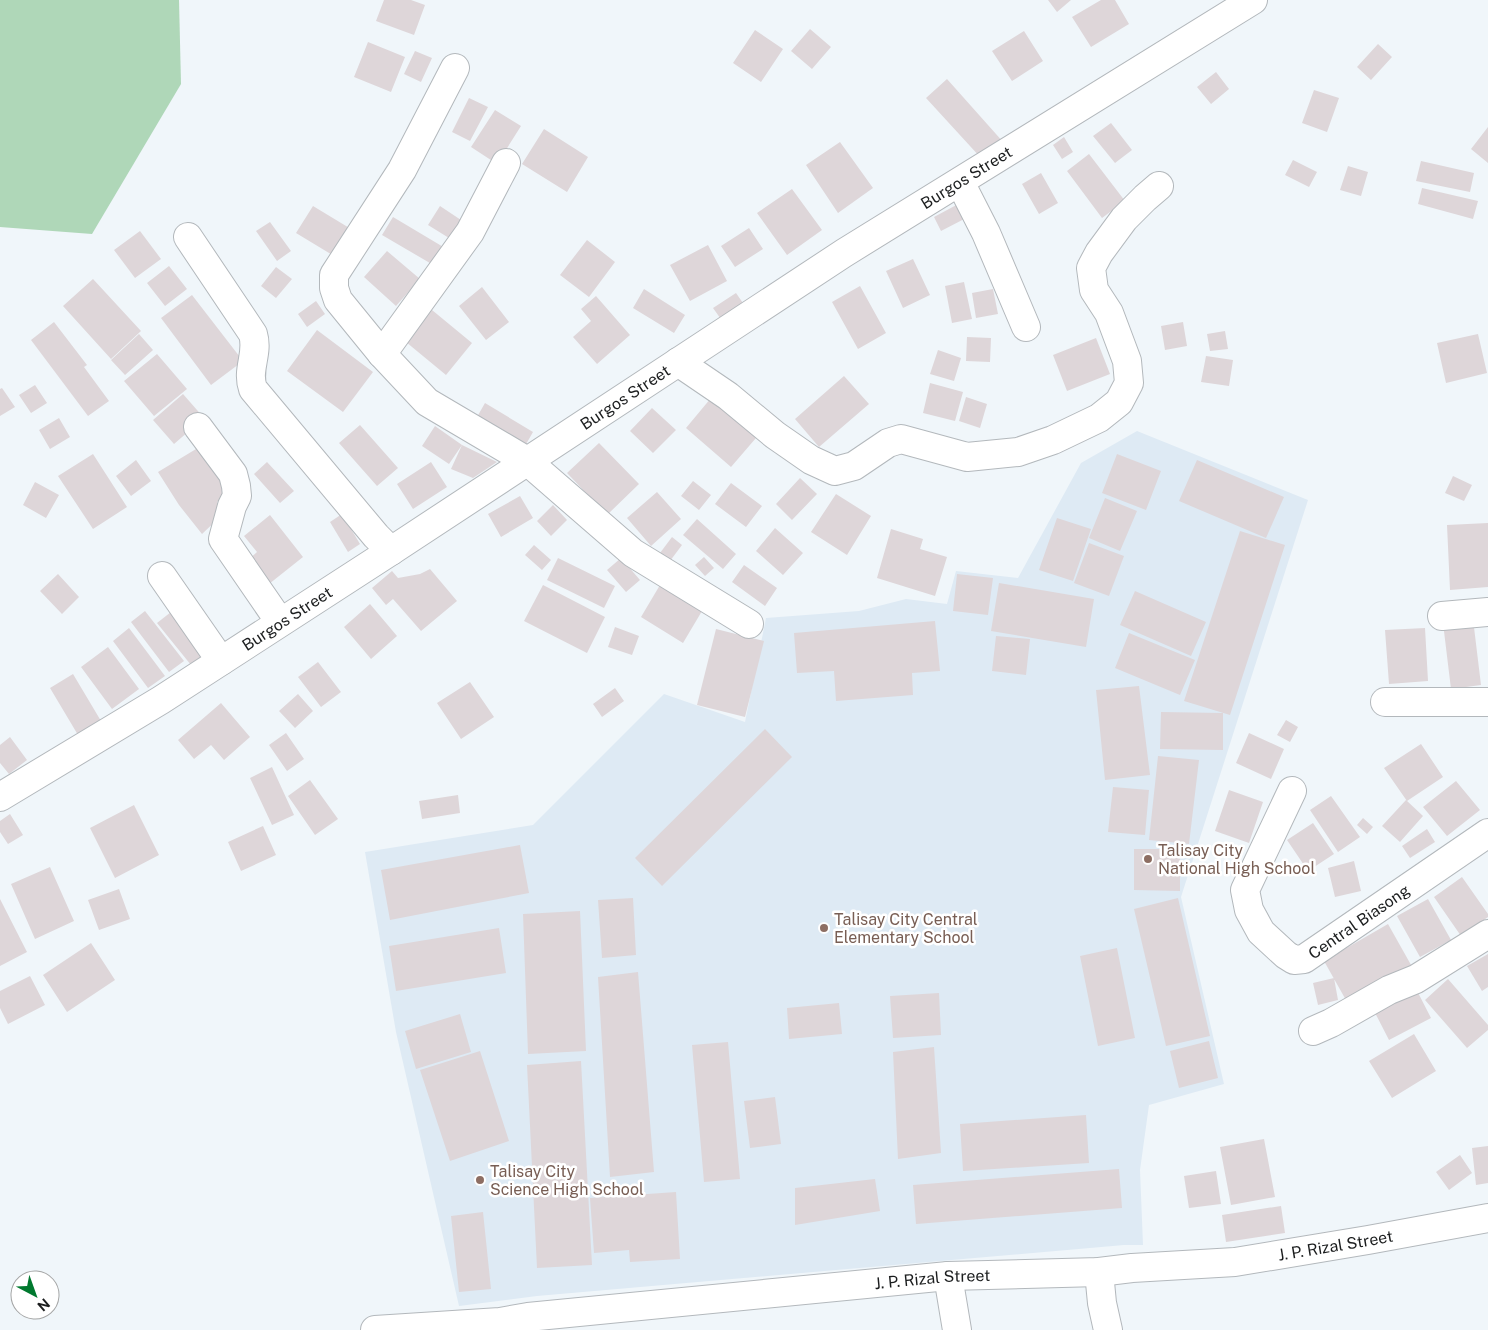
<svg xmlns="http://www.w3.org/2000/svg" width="1488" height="1330" font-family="'Public Sans',sans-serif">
<rect width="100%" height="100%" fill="#f0f6fa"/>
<path fill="#deeaf4" d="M1137,431L1308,500L1181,897L1224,1084L1149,1105L1140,1170L1143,1245H1124L537,1296L459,1306L396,1032L365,852L533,825L664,694L745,722L766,618L859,611L906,599L947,604L956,571L1018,578L1081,463Z"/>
<path fill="#afd7b8" d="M0,0H179L181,84L92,234L0,227Z"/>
<path fill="#ded6d9" d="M384,0H411L425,5L414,35L376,21Z
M1048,0H1071L1057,12Z
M1101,0H1115L1129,24L1091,47L1072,17Z
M810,29L831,47L812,69L791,51Z
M755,30L783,49L761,82L733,63Z
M1024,31L1043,61L1012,81L992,51Z
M368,42L405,57L391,92L354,77Z
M1378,44L1392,57L1371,80L1357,67Z
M415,51L432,58L421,82L404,74Z
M1216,72L1229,89L1211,104L1197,87Z
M947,79L1004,143L981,158L926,98Z
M1314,90L1339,98L1327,132L1302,123Z
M469,98L488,107L470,141L452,132Z
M495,110L521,126L497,164L471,147Z
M1111,123L1132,150L1115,163L1093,136Z
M1488,127V163L1471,149Z
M544,129L588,157L567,192L522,164Z
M1064,137L1073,152L1062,159L1053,145Z
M840,142L873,188L838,213L806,165Z
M1089,154L1125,201L1102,218L1067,171Z
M1293,160L1317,172L1309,187L1285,175Z
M1421,161L1474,173L1470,192L1416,181Z
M1348,166L1368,172L1361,196L1340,190Z
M1041,173L1058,203L1039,214L1022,184Z
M1422,188L1478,201L1473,219L1418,204Z
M792,189L822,230L787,255L757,213Z
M962,202L970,216L941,231L934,217Z
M313,206L351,229L334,256L296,233Z
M440,206L461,220L449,238L428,225Z
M393,217L445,248L435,266L382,235Z
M270,222L291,251L277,261L256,231Z
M749,228L763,249L735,267L721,246Z
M140,231L161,259L135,278L114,250Z
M587,240L615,262L589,297L560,275Z
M708,245L727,281L690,301L670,265Z
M387,251L420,279L396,306L364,277Z
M913,259L930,295L903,308L886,271Z
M169,266L187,289L165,306L147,283Z
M276,267L292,279L276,298L261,286Z
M93,279L141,331L111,359L63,306Z
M964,282L972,319L952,323L945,286Z
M860,286L886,333L858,349L832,302Z
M482,287L509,322L486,340L459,306Z
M644,289L685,315L674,333L633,308Z
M993,289L998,314L976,318L972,293Z
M736,293L745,306L723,322L713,308Z
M192,295L243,361L211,385L161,318Z
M596,296L630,335L597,364L573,337L591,321L581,309Z
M316,301L325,314L307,327L298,314Z
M432,310L472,343L446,375L406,342Z
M54,322L87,365L84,367L109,401L88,416L31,340Z
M1183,322L1187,346L1165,350L1161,326Z
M317,330L373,372L343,412L287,371Z
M1225,331L1228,349L1210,351L1207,334Z
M139,334L153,350L125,375L111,360Z
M1478,334L1487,373L1446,383L1437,343Z
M967,337L991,338L990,362L966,361Z
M1096,338L1110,374L1067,391L1053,355Z
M938,350L961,358L954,381L930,374Z
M157,354L187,389L154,416L124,381Z
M1206,356L1233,360L1229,386L1201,382Z
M844,376L869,404L819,447L795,419Z
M930,383L963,392L955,421L923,413Z
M35,385L47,403L31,413L19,395Z
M2,388L15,407L0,416V389Z
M716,392L762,431L731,467L686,428Z
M183,394L204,418L174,444L153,420Z
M966,397L987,404L980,428L959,421Z
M485,403L533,432L525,446L477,417Z
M652,408L676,430L653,453L630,431Z
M59,418L70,437L50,449L39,430Z
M360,425L398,468L377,486L339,443Z
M435,426L462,445L497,462L473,478L451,469L462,445L449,464L422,446Z
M599,443L639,484L607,515L567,473Z
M201,446L230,492L217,502L223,514L202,534L179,505L158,472Z
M93,454L127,507L93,529L58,476Z
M1117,454L1161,471L1146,510L1102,493Z
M136,460L151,481L131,496L116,476Z
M1197,460L1284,497L1266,538L1179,501Z
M267,462L294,491L280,503L254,474Z
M431,462L447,487L413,509L397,484Z
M1453,476L1472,485L1464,501L1445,493Z
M800,478L817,494L792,520L776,504Z
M693,481L711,495L699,510L681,496Z
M35,482L59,495L46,518L23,505Z
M731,483L762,506L746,527L715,504Z
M657,492L681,519L651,546L627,518Z
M836,494L871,516L847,555L811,532Z
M520,496L533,518L501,537L488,514Z
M1105,498L1137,511L1120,551L1089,538Z
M553,505L567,520L551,536L537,521Z
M342,514L360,544L348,552L330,522Z
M270,515L303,557L269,584L249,559L257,552L244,536Z
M1057,518L1091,529L1073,581L1039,570Z
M697,519L736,554L723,569L683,535Z
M1488,523V587L1450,590L1447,525Z
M775,528L803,553L783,575L756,551Z
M891,529L923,539L920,549L947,557L935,596L877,578Z
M1240,531L1285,545L1230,715L1184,701Z
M672,537L682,545L667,565L657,557Z
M1089,543L1124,556L1109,596L1074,583Z
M534,545L551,560L542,570L525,555Z
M704,557L714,568L705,576L695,565Z
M558,558L615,586L604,608L547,580Z
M621,558L640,580L626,592L607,570Z
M744,565L777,588L765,606L732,582Z
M430,569L457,601L421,631L393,599L386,605L372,588L392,571L398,578L420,574Z
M58,574L79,597L62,614L40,591Z
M957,574L993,578L988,615L953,611Z
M999,583L1094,599L1086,647L991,631Z
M543,585L605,617L587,653L524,621Z
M660,585L702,611L683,643L641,617Z
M1135,591L1206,622L1191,656L1120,625Z
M370,604L397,636L371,659L344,627Z
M145,611L184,661L169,672L131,622Z
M171,612L205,654L191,665L157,623Z
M1473,619L1481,685L1451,689L1443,623Z
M935,621L940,671L912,673L913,695L836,701L834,671L797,673L794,633Z
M615,627L639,636L632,655L608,647Z
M129,628L165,676L148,688L113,641Z
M1425,628L1428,681L1389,684L1385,630Z
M716,629L764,641L745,717L697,705Z
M1129,633L1195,660L1180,695L1115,668Z
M996,636L1030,639L1026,675L992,671Z
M108,647L139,689L112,709L81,667Z
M318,662L341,692L321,707L298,677Z
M73,674L101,721L78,735L50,688Z
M470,682L494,717L461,739L437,703Z
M1139,686L1150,775L1105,780L1096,690Z
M615,688L624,701L602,717L593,704Z
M298,694L313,711L295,728L279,711Z
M221,703L250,737L224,760L211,745L194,759L178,740Z
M1161,712L1223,713V750L1160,749Z
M1286,720L1298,727L1290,742L1277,735Z
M765,729L792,757L662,886L635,858Z
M286,733L304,759L287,771L269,745Z
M1249,733L1284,749L1271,779L1236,763Z
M10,737L27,760L9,774L0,763V745Z
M1421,744L1443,777L1407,801L1384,768Z
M1158,756L1199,760L1189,844L1149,840Z
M272,767L294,815L272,825L250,778Z
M310,780L338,819L315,835L288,796Z
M1456,781L1480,810L1447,836L1423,807Z
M1113,787L1149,790L1145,835L1108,832Z
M1229,790L1263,802L1249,843L1215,831Z
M458,795L460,813L422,819L419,801Z
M1331,796L1360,837L1338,852L1310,810Z
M1406,800L1423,816L1400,842L1382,826Z
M134,805L159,855L115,878L90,828Z
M10,814L23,835L8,844L0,832V821Z
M1363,818L1373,827L1367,834L1357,825Z
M1313,823L1334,854L1308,871L1287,840Z
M263,826L276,855L241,871L228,842Z
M1427,829L1435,842L1410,858L1402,846Z
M520,845L529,893L390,920L381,870Z
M1134,849H1180V891L1134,890Z
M1354,861L1361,891L1335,897L1328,868Z
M50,867L74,921L35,939L11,884Z
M1462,877L1488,914V917L1461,936L1434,897Z
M119,889L130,919L99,930L88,900Z
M633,898L636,955L602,958L598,900Z
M1178,898L1210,1036L1166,1046L1134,909Z
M0,899L27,952L0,966Z
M1428,899L1451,940L1420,957L1397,916Z
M580,911L586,1051L528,1054L523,914Z
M1388,924L1415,972L1351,1009L1324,961Z
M499,928L506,973L396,991L389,946Z
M91,943L115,980L67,1012L43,975Z
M1117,948L1135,1038L1098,1046L1080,956Z
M1488,954V987L1482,991L1467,966Z
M638,972L654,1172L610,1177L598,977Z
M30,976L45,1005L8,1024L0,1008V991Z
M1334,978L1338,1000L1318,1005L1313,983Z
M1448,979L1488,1025V1030L1467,1048L1425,1000Z
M1412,981L1431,1018L1389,1040L1370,1003Z
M939,993L941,1035L893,1038L890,996Z
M839,1003L842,1034L789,1039L787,1008Z
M460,1014L471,1052L416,1069L405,1031Z
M1414,1034L1436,1071L1392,1098L1369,1061Z
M1209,1041L1218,1078L1179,1088L1170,1051Z
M728,1042L740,1179L704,1182L692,1045Z
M934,1047L941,1153L898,1159L893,1052Z
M480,1051L509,1141L450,1161L420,1070Z
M581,1061L592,1265L537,1268L527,1065Z
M775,1097L781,1144L750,1148L744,1101Z
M1086,1115L1089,1163L963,1171L960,1124Z
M1264,1139L1275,1197L1231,1205L1220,1147Z
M1488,1146V1183L1476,1185L1472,1148Z
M1460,1155L1472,1173L1449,1190L1436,1172Z
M1119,1169L1122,1208L916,1224L913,1185Z
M1216,1171L1221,1204L1189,1208L1184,1176Z
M875,1179L880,1211L795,1225V1188Z
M676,1192L680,1259L630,1262L629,1250L594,1253L590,1198Z
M1281,1206L1285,1233L1226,1242L1222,1215Z
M483,1212L491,1289L459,1292L451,1216Z"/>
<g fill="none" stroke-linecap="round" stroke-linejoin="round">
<g stroke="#b3b8bc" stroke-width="30">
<g id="minor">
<path d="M455,68L402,170L334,275V288L338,300L382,354L427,402L527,461L633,553L749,624"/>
<path d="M960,182L986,233L1026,327"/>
<path d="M188,237L253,334C259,354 246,369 253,389L376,536L391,551"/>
<path d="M382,354L470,232L506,163"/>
<path d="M678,362L728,396L775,435L811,460L835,471L854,466L888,443L901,439L967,457L1018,452L1053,440L1099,418L1119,402L1129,383L1127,361L1109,313L1094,290L1091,268L1099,253L1124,219L1145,198L1159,186"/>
<path d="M198,427L233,474L236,486L237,496L232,506L223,539L280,622"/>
<path d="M162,576L221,661"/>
<path d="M1442,616L1488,612"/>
<path d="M1385,702H1488"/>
<path id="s1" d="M1292,791L1245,890L1249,910L1261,932L1286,955L1294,960L1304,959L1488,833"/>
<path d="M1313,1031L1331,1023L1389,990L1416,979L1488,934"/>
<path d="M1099,1272L1102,1303L1108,1330"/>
<path d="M948,1276L957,1330"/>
</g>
</g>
<g stroke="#b3b8bc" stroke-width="30">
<g id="tertiary">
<path id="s2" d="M0,797L161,700L391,551L844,253L1253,0"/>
<path id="s3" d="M375,1330L500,1322L528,1317L948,1276L1099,1272L1132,1268L1235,1262L1368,1240L1488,1218"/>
</g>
</g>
<use href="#minor" stroke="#fff" stroke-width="28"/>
<use href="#tertiary" stroke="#fff" stroke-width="28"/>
</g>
<g fill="#8d6e63" stroke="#fff" stroke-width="2">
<circle cx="1148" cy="859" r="5"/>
<circle cx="824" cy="928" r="5"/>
<circle cx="480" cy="1180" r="5"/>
</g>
<g text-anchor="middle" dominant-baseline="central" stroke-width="5" stroke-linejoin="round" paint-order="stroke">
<g font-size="16" fill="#1b1d1e" stroke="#fff">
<text stroke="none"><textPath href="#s2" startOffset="1148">Burgos Street</textPath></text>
<text stroke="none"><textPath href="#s2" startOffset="742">Burgos Street</textPath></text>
<text stroke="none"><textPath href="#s2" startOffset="338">Burgos Street</textPath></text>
<text stroke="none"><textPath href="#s1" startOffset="275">Central Biasong</textPath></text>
<text stroke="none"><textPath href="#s3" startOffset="965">J. P. Rizal Street</textPath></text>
<text stroke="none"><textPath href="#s3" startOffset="560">J. P. Rizal Street</textPath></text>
</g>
<g font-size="16" fill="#785e54" stroke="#fff" text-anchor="start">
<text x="1158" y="850">Talisay City<tspan x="1158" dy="18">National High School</tspan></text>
<text x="834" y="919">Talisay City Central<tspan x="834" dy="18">Elementary School</tspan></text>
<text x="490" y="1171">Talisay City<tspan x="490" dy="18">Science High School</tspan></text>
</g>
</g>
<g transform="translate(35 1295) rotate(139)"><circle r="24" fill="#ffffff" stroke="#a4a5a5"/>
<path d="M0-4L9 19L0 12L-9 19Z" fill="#01792f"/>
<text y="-8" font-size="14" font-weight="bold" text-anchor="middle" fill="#1b1d1e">N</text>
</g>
</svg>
